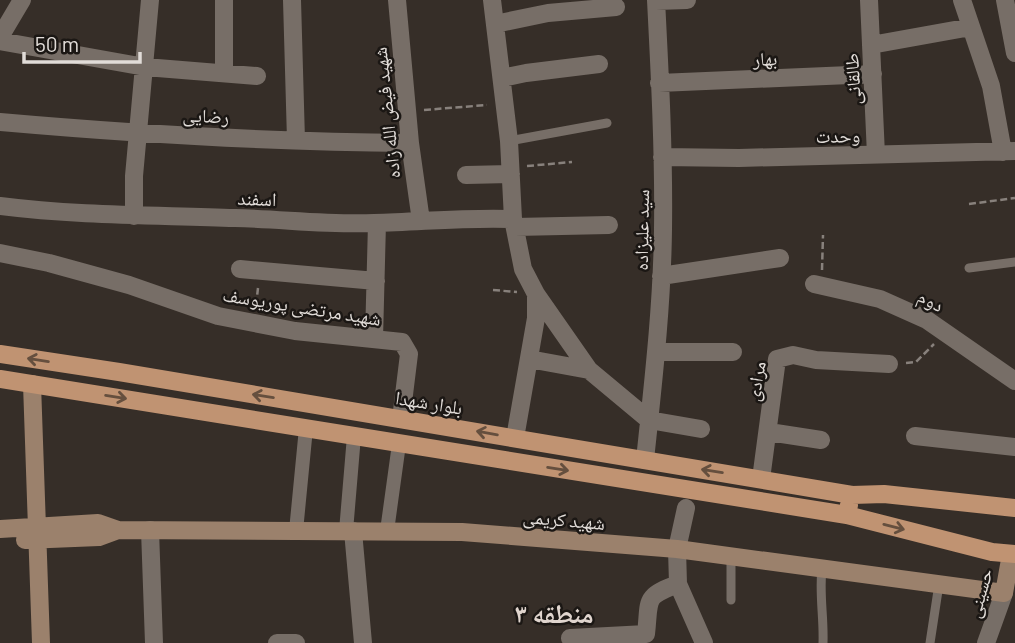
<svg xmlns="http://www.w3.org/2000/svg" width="1015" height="643" font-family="Barlow,'Noto Naskh Arabic',sans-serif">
<rect width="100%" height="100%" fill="#362e28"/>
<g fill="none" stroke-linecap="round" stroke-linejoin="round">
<path stroke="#88817c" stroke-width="2.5" stroke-dasharray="7 3.5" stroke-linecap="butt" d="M424,110L487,105
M527,166L572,162
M969,204L1015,198
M822,270L823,235
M493,290L517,292
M256,305L258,288
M906,363L916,362L934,344"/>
<path stroke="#776e67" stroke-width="9" d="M509,141L607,123
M969,268L1015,262
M822,568C819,594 824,617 823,643
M731,600V556
M930,643L939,584"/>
<path stroke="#776e67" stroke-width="14" d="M296,531L306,428
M346,531L354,436
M387,531L399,444"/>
<path stroke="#776e67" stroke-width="18" d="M292,0L296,140
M397,0L410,143L421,221
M492,0L509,141L513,219L523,269L536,294L589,370L649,420L701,429
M869,0L876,155
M962,0L991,86L1003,152
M1005,0L1015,53
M656,1L687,0
M495,24L548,13L616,7
M0,37L22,0
M0,41L145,67L257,76
M871,45L971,27
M224,73V0
M502,78L526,73L599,64
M659,83L873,74
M0,122C136,134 273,142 410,143
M662,157L739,158L1015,151
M466,175L511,174
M0,206C78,216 157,215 235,218C282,219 328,225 374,223C421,222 466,217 513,219
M134,216V176L150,0
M515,227L609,225
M0,253L49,263L129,285L218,316L295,331L402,342L409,354L401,419
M240,269L376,281
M661,276L780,258
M814,284L880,299L927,320L1015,381
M374,339L377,223
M656,352H733
M529,359L589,370
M769,432L821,440
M915,436L1015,447
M515,438L536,318V294
M645,460C653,384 662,307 663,230C664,154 660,77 656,0
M761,479L777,359L793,355L816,360L889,364
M686,508L677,549L678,584L704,643
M150,530L154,643
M353,531L363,643
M570,638L646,634C650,599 643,597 678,584
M277,643H296
M986,643L1004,593"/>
<path stroke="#9b816c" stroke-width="18" d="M32,384L41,643
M0,529L98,523L118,530L462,532L677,549L1004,593L1011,554
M25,540L99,537L118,530"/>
<path stroke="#c09372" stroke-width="18" d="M0,354L119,372L852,495L884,494L1015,508
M0,379L847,515
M849,505L847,515L992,552L1015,554"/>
</g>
<defs><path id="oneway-shaft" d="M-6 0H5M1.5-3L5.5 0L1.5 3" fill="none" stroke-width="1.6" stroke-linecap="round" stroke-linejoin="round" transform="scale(1.75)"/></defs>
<g stroke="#654f3e">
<use href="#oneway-shaft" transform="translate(38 360) rotate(-171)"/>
<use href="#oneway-shaft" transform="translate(263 396) rotate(-171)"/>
<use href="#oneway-shaft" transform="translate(116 397) rotate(9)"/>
<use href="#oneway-shaft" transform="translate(487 433) rotate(-170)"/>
<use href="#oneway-shaft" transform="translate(558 469) rotate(9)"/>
<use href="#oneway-shaft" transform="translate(712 471) rotate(-171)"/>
<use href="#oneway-shaft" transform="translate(894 527) rotate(14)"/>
</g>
<g text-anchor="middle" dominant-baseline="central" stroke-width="5" stroke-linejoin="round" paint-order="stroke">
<g font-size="19" fill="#e1dcd8" stroke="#1b1714">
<text transform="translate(765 58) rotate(-2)">بهار</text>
<text transform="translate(852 79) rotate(-93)">طالقانی</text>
<text transform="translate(386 113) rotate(-96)">شهید فیض الله زاده</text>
<text transform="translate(206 115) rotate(3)">رضایی</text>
<text transform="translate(838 135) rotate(-1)">وحدت</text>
<text transform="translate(257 198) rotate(2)">اسفند</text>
<text transform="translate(641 230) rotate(-89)">سید علیزاده</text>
<text transform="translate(931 300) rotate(27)">دوم</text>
<text transform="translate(302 306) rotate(9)">شهید مرتضی پوریوسف</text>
<text transform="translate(755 381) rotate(-80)">مرادی</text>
<text transform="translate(429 402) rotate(9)">بلوار شهدا</text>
<text transform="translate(564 519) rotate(5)">شهید کریمی</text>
<text transform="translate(979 593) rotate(-74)">حسینی</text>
</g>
<g font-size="26" font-weight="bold" fill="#e0d5ce" stroke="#1b1714">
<text x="554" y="612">منطقه ۳</text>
</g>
</g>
<path d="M24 52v10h116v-10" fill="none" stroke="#e1dcd8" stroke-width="3.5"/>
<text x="35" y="52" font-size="21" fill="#e1dcd8" stroke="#1b1714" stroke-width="5" paint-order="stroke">50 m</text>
</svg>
